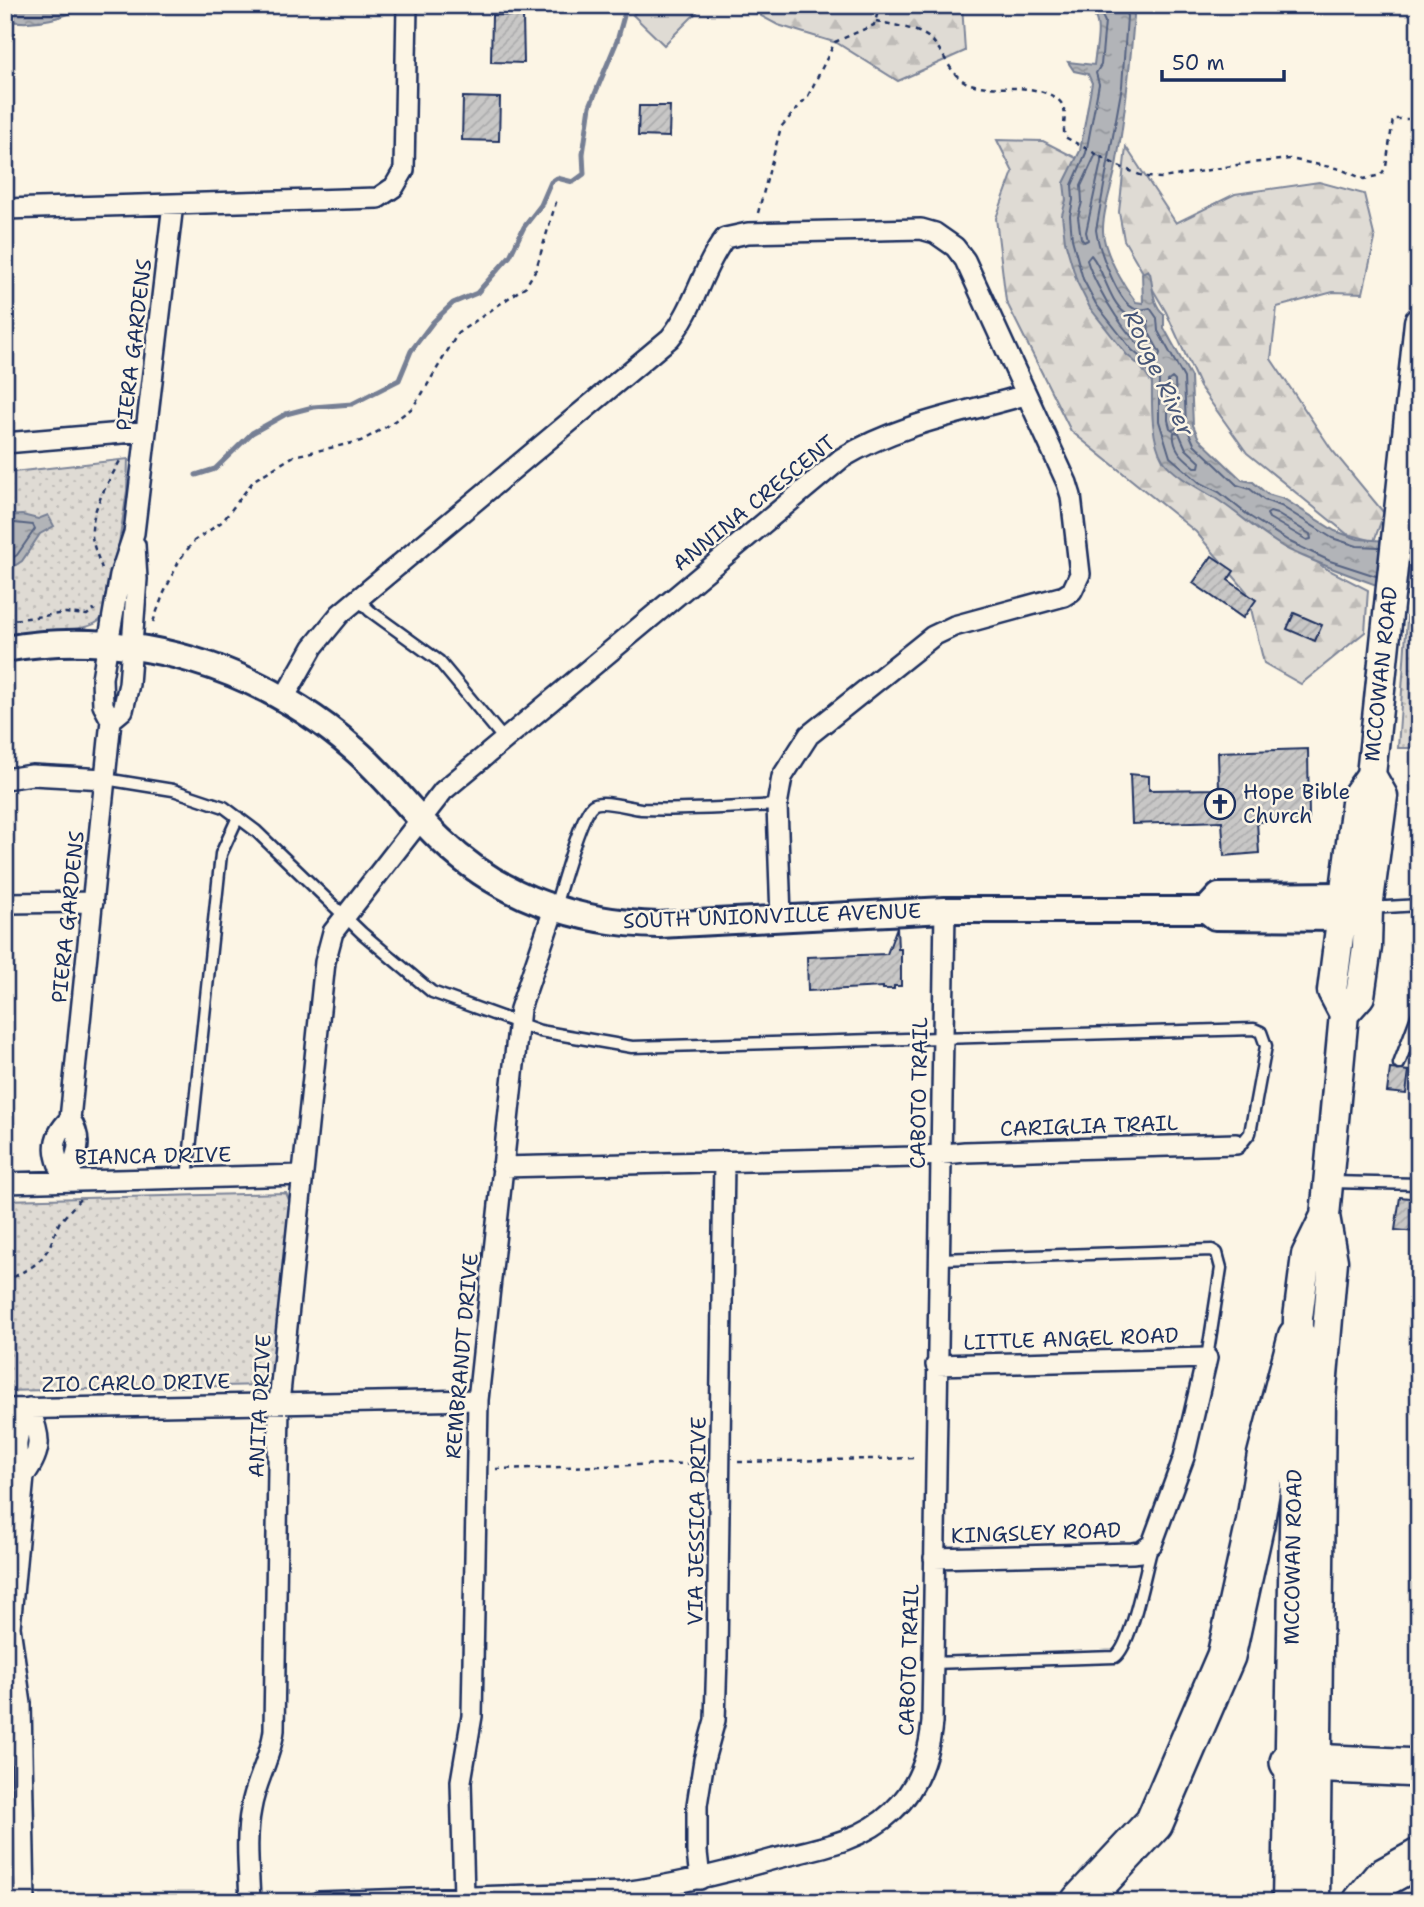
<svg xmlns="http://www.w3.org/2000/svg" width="1424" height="1907" font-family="'Shantell Sans',sans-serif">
<defs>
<pattern id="forest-firs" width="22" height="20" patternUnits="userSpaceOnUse" patternTransform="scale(1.75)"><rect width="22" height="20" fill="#dfdbd4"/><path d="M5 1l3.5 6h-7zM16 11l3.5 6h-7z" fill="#bfbcb8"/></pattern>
<pattern id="park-dots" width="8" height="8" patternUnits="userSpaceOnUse" patternTransform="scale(1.75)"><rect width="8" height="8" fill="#dfdbd4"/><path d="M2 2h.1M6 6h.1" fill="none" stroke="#bfbcb8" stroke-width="1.8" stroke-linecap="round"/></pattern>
<pattern id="water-ripples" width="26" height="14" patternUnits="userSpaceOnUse" patternTransform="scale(1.75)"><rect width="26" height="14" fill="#b2b4b8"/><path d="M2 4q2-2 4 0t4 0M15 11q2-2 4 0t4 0" fill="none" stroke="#909399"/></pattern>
<pattern id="building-hatch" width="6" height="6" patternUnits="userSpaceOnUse" patternTransform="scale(1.75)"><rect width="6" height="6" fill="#c8c7c6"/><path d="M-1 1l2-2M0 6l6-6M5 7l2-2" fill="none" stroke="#ababac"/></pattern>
</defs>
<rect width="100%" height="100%" fill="#fcf5e5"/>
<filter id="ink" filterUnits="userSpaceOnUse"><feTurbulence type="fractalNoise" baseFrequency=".0143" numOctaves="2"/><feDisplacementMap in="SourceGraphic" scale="14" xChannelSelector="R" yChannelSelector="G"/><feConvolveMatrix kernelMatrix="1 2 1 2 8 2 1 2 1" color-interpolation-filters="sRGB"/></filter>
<g filter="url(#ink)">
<path fill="#dfdbd4" stroke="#7d8599" stroke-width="2" d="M643,5H704L664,45L633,15Z"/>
<path fill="url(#forest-firs)" stroke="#7d8599" stroke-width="2" d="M761,5H962L965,51L898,81L837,43L778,25L761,16Z
M997,140L1043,141L1084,162L1071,212L1134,357L1161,397L1265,513L1323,567L1368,590L1365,632L1301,684L1264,663L1247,592L1196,532L1071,431L1006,301L996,218L1013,172Z
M1126,147L1176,223L1235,194L1319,182L1364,194L1375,239L1363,293L1333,292L1277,307L1271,359L1332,450L1384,513L1374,541L1347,534L1247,453L1200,387L1166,312L1124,240L1119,212Z"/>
<path fill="url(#park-dots)" stroke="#7d8599" stroke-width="2" d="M128,459L127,491L110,602C107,609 104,616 99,621C83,634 28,631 5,635V473Z
M1419,504V748H1398L1407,618Z
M286,1193L290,1202L272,1376L269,1385L5,1391V1200Z"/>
<path fill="url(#water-ripples)" stroke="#767f94" stroke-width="2" d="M5,5H93C65,16 36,27 5,20Z
M1080,5H1132L1134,16C1130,67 1125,116 1116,166C1112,187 1103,209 1103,229C1102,250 1124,286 1136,302L1143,303L1142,273L1148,270L1150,273C1153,286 1152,305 1164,314V328L1191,377L1193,425L1199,439L1242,480L1253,482L1267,494L1284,499L1335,531L1358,539L1419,543V601C1376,584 1331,570 1289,550C1262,536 1240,514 1215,498C1200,489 1173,475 1163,460C1150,439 1152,400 1152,376L1127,355L1090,308L1077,282L1065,241L1062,215L1066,200L1064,183L1080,151L1092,83L1088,74L1074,71L1068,62L1094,65C1096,42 1107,14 1080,5Z
M22,515L38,519L48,515L54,526L40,534L22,561L5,572V516Z"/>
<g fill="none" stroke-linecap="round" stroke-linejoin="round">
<path stroke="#576482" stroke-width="2" d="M1097,5L1105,22L1101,65L1096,73L1099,84L1086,153L1072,185L1073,200L1070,216L1072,239L1083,279L1096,304L1132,350L1159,373V421L1170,457L1199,482L1219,492L1249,516L1290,542L1330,561L1376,576
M1125,5L1127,17L1122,86L1096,230C1098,247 1117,300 1133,308C1138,311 1145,309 1150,308L1157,318L1158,331L1184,378L1186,426L1194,444L1237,485L1250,489L1264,500L1281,506L1332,538L1357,546L1379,547
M1098,155L1101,157V162L1086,232L1088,240L1084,242L1081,238L1078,217L1082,202L1081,186L1095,156Z
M1091,255C1105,272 1108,300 1126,314C1133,319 1141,318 1148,321L1149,333L1160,353L1159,357C1133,352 1094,285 1087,260Z
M1172,378L1175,381L1177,427L1173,430L1170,428L1168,420V381Z
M1174,432L1179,433L1186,449L1200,462L1199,467H1195C1183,457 1172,449 1174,432Z
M1270,512L1277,514L1310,534L1311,539L1307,540L1269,518L1267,514Z
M5,522L33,525L35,529L17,555L5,563"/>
<path stroke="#767f94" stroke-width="5" d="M196,475L215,469L252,433L286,414L313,407L352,404L399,380L411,351L433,322L453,303L477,293L510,256L524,227L541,205L551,182L557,178L573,182L584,174L583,154L590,106L617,41L627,5"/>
</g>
<path fill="url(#building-hatch)" stroke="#1b2f5e" stroke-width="2" d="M492,15L523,16L524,63L491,62Z
M463,97L500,98L499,141L462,140Z
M639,106H670L669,137L638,136Z
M1212,556L1234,571L1228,580L1256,600L1243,618L1193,583Z
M1294,613L1322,625L1315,641L1287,629Z
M1308,749L1309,819L1257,822L1259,853L1224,856L1222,821L1132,824L1130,774L1149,776V790L1219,789L1218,752Z
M897,927L898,949H901V986H894V989H883V987L808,991L807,957L887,954Z
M1390,1069L1409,1071L1406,1094L1387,1092Z
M1400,1197L1419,1199L1416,1232L1395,1230Z"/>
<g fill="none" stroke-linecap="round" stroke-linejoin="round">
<g stroke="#1b2f5e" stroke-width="15">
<path id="service" d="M357,598L370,611L439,661L503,738
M105,779L173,790L224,807L256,831L362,933L432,992L540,1031L632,1047L1254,1029L1261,1032L1266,1046L1250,1133L1242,1143L1236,1144
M555,906C561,888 581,813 593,805C601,799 630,808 641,809C686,811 732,807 777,805
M1370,908L1419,905
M1399,1064L1419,1011
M187,1178L221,854L238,817
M1331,1182L1419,1184
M939,1259L1212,1250L1217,1253L1221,1268L1207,1358
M932,1663L1115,1657C1132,1645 1145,1570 1152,1547"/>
</g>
<g stroke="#1b2f5e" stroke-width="24">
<path id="minor" d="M5,209L378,198L394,187L404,170L407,5
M5,443L146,431
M284,698L313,647L340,614L670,338C695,308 702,268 725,238L748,233L921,229L935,233L955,247L965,260L1067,483L1071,496L1080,574L1072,591L1064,596L954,626L933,636L809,735L782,777L777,805L781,917
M111,720L123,710L129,684L137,579L135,545
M5,779L32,775L105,779
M5,903L93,902
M502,1167L915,1157L965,1152L1236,1144
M66,1181C54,1156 48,1140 70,1119L111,720L103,705L102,678L120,575L134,533L173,204
M66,1181C76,1158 85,1141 70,1119
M5,1183L302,1175
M5,1409L478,1400
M24,1476C43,1450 41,1437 29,1408
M934,1558L1132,1553L1141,1552L1152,1544L1184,1457L1207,1358L936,1365
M700,1879L697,1852V1805L704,1760L715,1720L717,1656L724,1161
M464,1897L461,1781L472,1716L478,1400L520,1009L554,909
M25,1902L21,1704L10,1627L24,1476C12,1448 16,1434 29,1408
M250,1902C249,1871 245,1839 251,1809C255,1782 271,1758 274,1730L279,1403L325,962L333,932L443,791L842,458C898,424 963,413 1025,395
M319,1902L624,1892C675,1885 724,1873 774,1859C814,1849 861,1842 892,1812C918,1788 929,1757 932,1722L945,910"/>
</g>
<g stroke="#1b2f5e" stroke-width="30">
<path id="tertiary" d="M5,649C131,627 259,666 354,749C387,777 411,812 442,841C501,898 578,923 659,925L945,910H1206L1215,917L1341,918L1358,912
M1206,910L1219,896L1344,895L1361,904"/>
</g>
<g stroke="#1b2f5e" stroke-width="33">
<path id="secondary" d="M1344,1014L1360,996L1367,947L1368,908L1383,796L1371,775
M1287,1902L1298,1318L1306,1255L1325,1216
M1315,1902L1321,1399L1333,1261L1325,1216L1344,1014L1332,991L1357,795L1371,775L1419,322"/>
</g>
<g stroke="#1b2f5e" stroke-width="42">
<path id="motorway" d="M1289,1762L1419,1768
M1080,1902L1154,1823L1226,1656L1255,1524L1266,1457L1297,1337
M1362,1902L1381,1879L1419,1858"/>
</g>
<path stroke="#1b2f5e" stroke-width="2.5" stroke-dasharray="5 5" stroke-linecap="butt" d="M876,21C891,25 910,27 923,34C945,45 946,76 970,84C997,92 1031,82 1056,98C1071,108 1061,124 1065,137L1116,165L1145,177L1163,178L1249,163L1290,159L1340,169L1364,179L1381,175L1386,167L1393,119H1408
M758,213L781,127L808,96L835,42L874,25L880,5
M102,569C99,559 93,547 92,536C90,509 110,480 122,457
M5,621L65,613L87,615L95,609
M153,622L163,595L180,559L194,541L223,521L254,480L294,456L361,441L386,427L411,409L422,394L458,333L526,286L536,269L557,199
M5,1282L33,1266L41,1259L49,1248L59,1223L81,1198
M738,1462L916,1458
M496,1469L703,1463"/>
<use href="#service" stroke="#fcf5e5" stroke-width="10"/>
<use href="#minor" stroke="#fcf5e5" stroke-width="19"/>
<use href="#tertiary" stroke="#fcf5e5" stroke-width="24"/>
<use href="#secondary" stroke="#fcf5e5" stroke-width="28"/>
<use href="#motorway" stroke="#fcf5e5" stroke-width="37"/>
</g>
</g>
<defs>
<g id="church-ring" transform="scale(1.575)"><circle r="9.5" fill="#fcf5e5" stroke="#1b2f5e" stroke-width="1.5"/><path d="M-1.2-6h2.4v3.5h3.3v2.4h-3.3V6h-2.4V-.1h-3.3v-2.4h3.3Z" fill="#1b2f5e"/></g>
</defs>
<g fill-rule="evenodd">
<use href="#church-ring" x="1220" y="804"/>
</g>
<g text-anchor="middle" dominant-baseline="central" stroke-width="5" stroke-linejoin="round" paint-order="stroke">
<g font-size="21" fill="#1b2f5e" stroke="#fcf5e5">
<text transform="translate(134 345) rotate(-83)">PIERA GARDENS</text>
<text transform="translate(754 503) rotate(-39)">ANNINA CRESCENT</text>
<text transform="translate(1381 674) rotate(-84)">MCCOWAN ROAD</text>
<text transform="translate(772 916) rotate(-2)">SOUTH UNIONVILLE AVENUE</text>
<text transform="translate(68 917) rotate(-84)">PIERA GARDENS</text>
<text transform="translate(919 1093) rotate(-89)">CABOTO TRAIL</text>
<text transform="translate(1089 1126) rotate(-2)">CARIGLIA TRAIL</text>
<text transform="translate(153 1156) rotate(-1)">BIANCA DRIVE</text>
<text transform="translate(1071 1339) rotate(-2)">LITTLE ANGEL ROAD</text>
<text transform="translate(462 1356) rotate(-85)">REMBRANDT DRIVE</text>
<text transform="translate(136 1383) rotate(-1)">ZIO CARLO DRIVE</text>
<text transform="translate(260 1406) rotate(-87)">ANITA DRIVE</text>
<text transform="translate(697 1521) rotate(-89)">VIA JESSICA DRIVE</text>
<text transform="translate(1036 1533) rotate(-2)">KINGSLEY ROAD</text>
<text transform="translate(1293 1557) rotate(-89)">MCCOWAN ROAD</text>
<text transform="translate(909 1660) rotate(-88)">CABOTO TRAIL</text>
</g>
<g font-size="21" fill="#1b2f5e" stroke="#fcf5e5" text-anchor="start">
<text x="1243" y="792">Hope Bible<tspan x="1243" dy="24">Church</tspan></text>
</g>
<g font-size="23" font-style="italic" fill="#485779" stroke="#fcf5e5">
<text transform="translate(1159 373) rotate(65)">Rouge River</text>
</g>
</g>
<rect width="1424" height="1907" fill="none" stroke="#fcf5e5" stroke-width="28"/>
<rect x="14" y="14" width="1396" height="1879" fill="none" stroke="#1b2f5e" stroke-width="2.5" filter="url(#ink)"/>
<path d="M1162 70v10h122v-10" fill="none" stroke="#1b2f5e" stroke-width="3.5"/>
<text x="1172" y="70" font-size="21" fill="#1b2f5e" stroke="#fcf5e5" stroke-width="5" paint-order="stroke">50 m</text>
</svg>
